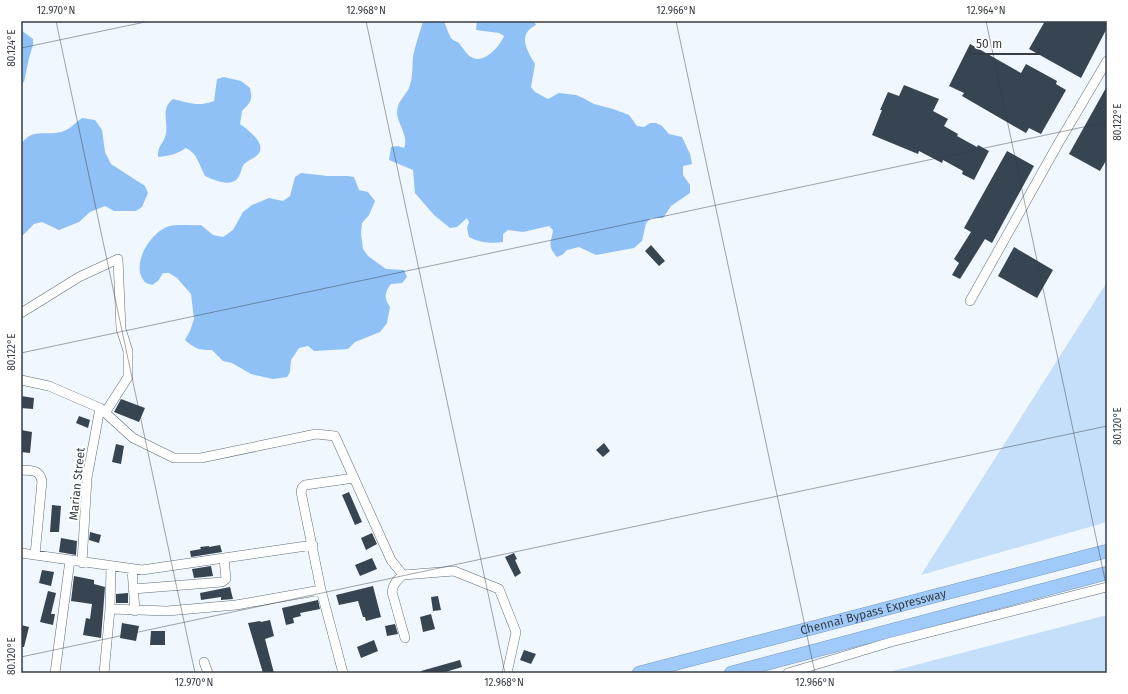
<svg xmlns="http://www.w3.org/2000/svg" width="1128" height="694" font-family="'Fira Sans',sans-serif">
<rect width="100%" height="100%" fill="#f0f7fe"/>
<path fill="#c5defa" d="M1107,282V522L921,575Z
M1107,615V673H885Z"/>
<path fill="#8fc1f7" d="M423,21H444C446,26 448,33 451,38C453,41 456,41 459,43C463,48 466,54 471,57C484,65 500,46 504,36L499,33L476,30L477,21H534L536,25C534,26 530,28 528,31C520,41 530,55 535,64L531,87L535,92L548,99L559,93L576,95L583,98L594,104L613,109L629,115L637,126L644,127L650,123H656L662,126L669,134L682,137L690,154L692,164L683,166V175L690,185V193L671,206L663,218H651L646,223L642,241L634,248L596,255L579,247L567,250L562,255L557,257C547,245 551,244 553,230L549,226L523,232L508,230L503,234V242C492,244 478,242 469,237L467,228L469,222L467,218L457,227L450,228L434,215L415,193L413,170L389,160L391,147L398,146L404,148C409,136 398,125 397,113C397,102 405,96 409,88C413,78 412,68 413,57C415,45 420,33 423,21Z
M21,30L33,39V45L29,58L24,82L21,83Z
M224,77L241,81L250,88C253,101 250,103 242,111L240,124C247,129 266,143 259,153C256,158 248,160 244,164C241,168 241,175 237,179C229,187 214,180 205,176C199,165 198,154 186,148C177,154 169,156 158,157C158,145 162,146 165,137C170,123 159,110 173,99C189,103 198,107 214,101L217,79Z
M82,118L95,120L102,130L105,152L111,164L145,186L148,193L142,207L136,211H114L105,206L90,212L79,222L59,230L42,222L34,224L21,237V144C33,128 44,136 61,132C69,130 75,123 82,118Z
M301,173L328,176H347L354,177L359,190L368,192L375,201L369,215L362,223L361,234L363,249L368,256L386,269L404,270L407,277L402,283L391,284C384,293 384,298 390,307L387,323L380,332L355,342L348,349L314,351L308,346L299,348L291,360L290,372L287,377L273,379L251,374L232,363L223,361L212,350C199,350 195,349 185,340L190,331L194,319L191,294L177,278L169,273H163L158,281L152,285C149,284 145,283 144,281C130,264 152,230 170,226C179,224 191,226 201,225L213,235L223,237L233,230L243,212L252,205L269,198L283,201L290,196L295,177Z"/>
<path fill="#374452" d="M1045,21H1107V28L1081,78L1029,49Z
M970,44L1021,73L1026,64L1057,81L1056,84L1066,90L1041,134L1029,128L1026,133L962,96L964,93L949,86Z
M904,85L939,99L933,111L948,119L944,126L958,134L957,136L977,147L978,145L989,151L974,180L962,174L963,171L943,160L942,163L919,151L918,154L872,135L882,110H880L888,92L899,96Z
M1107,86V159L1100,171L1069,154Z
M1007,151L1034,166L992,243L985,239L960,279L952,275L959,263L954,259L971,232L964,228Z
M651,245L665,261L659,266L645,251Z
M1014,247L1053,270L1037,298L998,276Z
M21,396L34,398L33,409L21,408Z
M121,399L145,408L139,422L114,412Z
M79,416L90,420L88,428L76,423Z
M21,430L32,432L30,453L21,452Z
M604,443L610,451L603,457L596,450Z
M116,444L124,446L121,464L112,462Z
M349,492L362,522L355,525L342,495Z
M52,505L61,506L59,532H50Z
M90,532L101,535L99,543L89,540Z
M372,533L377,544L366,550L361,538Z
M61,538L77,541L76,555L59,552Z
M220,545L222,552L191,557L190,551L201,549L200,547L209,546V547Z
M514,553L517,559L515,560L521,573L515,577L505,557Z
M372,558L377,569L360,576L355,565Z
M211,566L213,576L194,578L192,569Z
M42,570L54,572L51,586L39,583Z
M74,576L94,580V584L105,587L101,638L83,635L86,618L90,619L92,604L71,601Z
M373,586L381,617L366,621L365,617H363L358,601L339,605L336,595Z
M230,587L233,599L221,600V597L201,600L200,593Z
M48,591L56,593L51,614H55L53,625L40,622Z
M128,593V603H116V594Z
M438,596L441,610L433,611L431,597Z
M318,600L320,609L300,613L301,616L293,618L294,623L286,625L282,608Z
M431,614L435,629L423,632L420,617Z
M270,620L274,636L265,639L274,673H263L248,623L260,621L261,622Z
M122,623L139,626L136,641L120,638Z
M395,624L398,634L387,636L385,626Z
M21,625L29,627L24,647H21Z
M151,631H165V645H150Z
M374,640L378,651L361,658L357,647Z
M524,650L536,654L531,664L520,660Z
M460,660L462,667L442,673H421V671Z"/>
<g fill="none" stroke-linecap="round" stroke-linejoin="round">
<g stroke="#5f6d7c" stroke-width="10">
<path id="minor" d="M970,301L1058,144L1107,61
M21,313L79,277L118,259L121,329L128,351V377L105,413
M21,380L49,386L100,408L133,438L174,458H201L316,434L335,436L391,560L403,575L454,571L499,589L516,632L507,673
M21,470C32,471 39,469 42,481L35,555
M21,553L142,570L313,545
M82,563L87,478L100,408
M132,569L135,611
M403,575C397,580 393,584 392,592L405,638
M133,589L222,582L226,579L224,558
M110,609L167,611L236,605L321,590
M204,662L208,673
M55,673L70,560
M104,673L110,609L111,566
M343,673L321,590L301,492L302,488L305,485L354,478
M788,673L891,642L1107,587"/>
</g>
<g stroke="#7a98b9" stroke-width="14">
<g id="highway">
<path id="s1" d="M639,673L1107,551"/>
<path d="M731,673L1107,573"/>
</g>
</g>
<use href="#minor" stroke="#fff" stroke-width="9"/>
<use href="#highway" stroke="#9fcaf9" stroke-width="13"/>
</g>
<path fill="none" stroke="#363c43" stroke-width="1" stroke-opacity="0.45" d="M56,21L195,673M366,21L505,673M676,21L815,673M986,21L1107,589M21,48L150,21M21,353L1107,122M21,657L1107,426"/>
<g text-anchor="middle" dominant-baseline="central" stroke-width="4" stroke-linejoin="round" paint-order="stroke">
<g font-size="12" fill="#363c43" stroke="#fff">
<text transform="translate(77 484) rotate(-84)">Marian Street</text>
<text stroke="none"><textPath href="#s1" startOffset="242">Chennai Bypass Expressway</textPath></text>
</g>
</g>
<rect width="1128" height="694" fill="none" stroke="#ffffff" stroke-width="44"/>
<path d="M970 48v6h69v-6" fill="none" stroke="#363c43" stroke-width="2"/>
<text x="976" y="48" font-size="12" fill="#363c43" stroke="#ffffff" stroke-width="3" paint-order="stroke">50 m</text>
<rect x="22" y="22" width="1084" height="650" fill="none" stroke="#363c43" stroke-width="1.5"/>
<g font-size="10" text-anchor="middle" fill="#363c43">
<text x="56" y="14">12.970°N</text>
<text x="366" y="14">12.968°N</text>
<text x="676" y="14">12.966°N</text>
<text x="986" y="14">12.964°N</text>
<text transform="translate(11 48) rotate(-90)" y="4">80.124°E</text>
<text transform="translate(1117 122) rotate(-90)" y="4">80.122°E</text>
<text transform="translate(11 352) rotate(-90)" y="4">80.122°E</text>
<text transform="translate(1117 426) rotate(-90)" y="4">80.120°E</text>
<text transform="translate(11 656) rotate(-90)" y="4">80.120°E</text>
<text x="194" y="686">12.970°N</text>
<text x="504" y="686">12.968°N</text>
<text x="815" y="686">12.966°N</text>
</g>
</svg>
